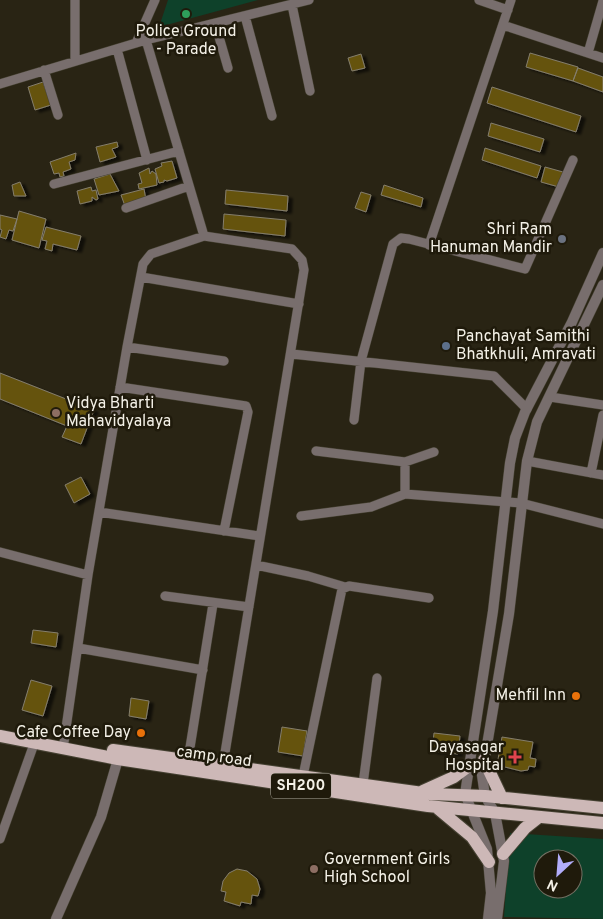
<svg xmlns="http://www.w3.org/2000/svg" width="603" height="919" font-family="Overpass,sans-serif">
<defs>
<filter id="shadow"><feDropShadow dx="4.5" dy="2.5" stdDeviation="1" flood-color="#0009"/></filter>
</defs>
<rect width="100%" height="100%" fill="#292414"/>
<path fill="#0e412a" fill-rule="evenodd" d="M168,0H258L159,27Z
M510,833L603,839V919L504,917ZM543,859H573V889H543Z"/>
<path fill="#655210" stroke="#847e6c" filter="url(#shadow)" d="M530,53L578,67L573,81L526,67Z
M361,54L365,68L352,71L348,58Z
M578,68L603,77V92L573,81Z
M43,82L51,105L35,110L28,87Z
M492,87L581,116L576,132L487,103Z
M491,123L544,139L540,152L488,136Z
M117,142L118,147L112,149L116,157L100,162L96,147Z
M485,148L541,166L537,178L482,160Z
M76,153L75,160L69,162L71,169L63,172L64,176L60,177L59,173L54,174L50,162Z
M172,161L177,178L167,181L164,180V182L159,183L155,169L162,166L161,163Z
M545,167L563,172L559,187L541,182Z
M149,168L150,174L152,171L156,174L157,185L139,189L138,184L142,183L139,173Z
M110,174L119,191L99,195L94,179Z
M20,182L26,196H14L12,185Z
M384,185L423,198L421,207L381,195Z
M91,187L92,191L96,190L98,199L96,200L92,197V201L80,204L77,191Z
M144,189L146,200L125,206L121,195Z
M226,190L288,196L287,211L225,204Z
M361,192L371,195L366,212L355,208Z
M19,211L46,219L39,248L12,240Z
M224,214L286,220L285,236L223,229Z
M0,215L17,219L13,231L9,230L6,239L0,237L2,230L0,229Z
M46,227L81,236L77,250L53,244L52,251L45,249L47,241L42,240Z
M0,373L94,410L81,444L62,437L67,426L0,399Z
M81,477L90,494L74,503L65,485Z
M33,630L58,633L56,647L31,643Z
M31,680L52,686L43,716L22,710Z
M131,698L149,701L146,719L129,716Z
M282,727L307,731L303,756L278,752Z
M434,733L460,736L458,754L432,751Z
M502,737L533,742L530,758L536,759L535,767L529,766L528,770L521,771L497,765Z
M237,869L247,871L257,879L260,889L258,896L252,895L251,904L241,902L240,906L224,901L226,892L221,891L223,881L229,873Z"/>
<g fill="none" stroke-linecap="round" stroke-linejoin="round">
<g stroke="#454132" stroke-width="10">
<path id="minor" d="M75,0V60
M479,0L508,10
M292,5L310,91
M245,16L272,116
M215,23L228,68
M503,25L603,58
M146,40L204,236
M136,43L155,0
M117,49L147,160
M588,53L603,1
M44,70L58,115
M0,84L146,40L309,0
M54,184L179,151
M126,208L189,186
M429,245L511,0
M141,277L299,304
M127,347L224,361
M292,354L494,376L527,409
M120,387L246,406L248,412L224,531
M550,397L603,405
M354,420L361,361L393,244L401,238L409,239L525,269L573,160
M316,451L405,462L434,452
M527,461L603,475
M591,473L603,415
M405,494V462
M99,512L259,536
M301,516L371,507L405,494L521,503L603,524
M0,552L88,575
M256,565L308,576L345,587
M165,596L249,607
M78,648L203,670
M63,749L88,575L127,347L143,264L151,254L204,236L292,249L302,260L304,270L223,765
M188,760L213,604
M303,776L342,589L349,586L429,598
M363,784L377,678
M0,839L34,744"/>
</g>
<g stroke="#454132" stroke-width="11">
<path id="tertiary" d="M56,919L101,817L118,759
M488,919L491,893L487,849L465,794L493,611L510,463L515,438L525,412L572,322L603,253
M497,919L504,861L495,813L485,796L482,775L509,614L527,461L537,422L603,285"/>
</g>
<g stroke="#454132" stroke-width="14">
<path id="primary" d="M0,736L118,759L428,806L603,823
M113,750L430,794L485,796L603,808
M484,760L502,798
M423,791L454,777L469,766
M436,807L472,837L489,862
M503,854L525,828L539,817"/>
</g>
<use href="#minor" stroke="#786e6d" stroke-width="9"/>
<use href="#tertiary" stroke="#786e6d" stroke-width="10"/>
<use href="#primary" stroke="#cdb8b7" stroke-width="12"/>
</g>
<circle fill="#2e9e5b" stroke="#1f1a0b" stroke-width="2" cx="186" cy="14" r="5"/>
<circle fill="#6b7280" stroke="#1f1a0b" stroke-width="2" cx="562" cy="239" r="5"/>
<circle fill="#5c6f8a" stroke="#1f1a0b" stroke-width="2" cx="446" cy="346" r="5"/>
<g fill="#8d6e63" stroke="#1f1a0b" stroke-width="2">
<circle cx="56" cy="413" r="5"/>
<circle cx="314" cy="869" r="5"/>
</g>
<g fill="#e8710a" stroke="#1f1a0b" stroke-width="2">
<circle cx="576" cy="696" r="5"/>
<circle cx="141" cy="733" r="5"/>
</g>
<path fill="#e0444e" stroke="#1f1a0b" stroke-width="2" d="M512.5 749.5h5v5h5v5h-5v5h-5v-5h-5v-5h5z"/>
<g text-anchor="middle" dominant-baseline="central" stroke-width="5" stroke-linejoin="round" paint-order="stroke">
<rect fill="#1f1a0b" stroke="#b4b0a5" stroke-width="1" x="271" y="773.5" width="60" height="25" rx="4"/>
<g font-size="15" font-weight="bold" fill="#f4f1e7">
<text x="301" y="786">SH200</text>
</g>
<g font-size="16" fill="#f4f1e7" stroke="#1f1a0b" text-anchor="end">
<text x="186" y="32" text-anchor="middle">Police Ground<tspan x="186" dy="18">- Parade</tspan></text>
<text x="552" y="230">Shri Ram<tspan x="552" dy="18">Hanuman Mandir</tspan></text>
<text x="456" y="337" text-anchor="start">Panchayat Samithi<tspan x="456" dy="18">Bhatkhuli, Amravati</tspan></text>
<text x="66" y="404" text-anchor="start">Vidya Bharti<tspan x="66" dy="18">Mahavidyalaya</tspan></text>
<text x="566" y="696">Mehfil Inn</text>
<text x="131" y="733">Cafe Coffee Day</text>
<text x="504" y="748">Dayasagar<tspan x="504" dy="18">Hospital</tspan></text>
<text x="324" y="860" text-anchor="start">Government Girls<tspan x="324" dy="18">High School</tspan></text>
</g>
<g font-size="16" fill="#f4f1e7" stroke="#1f1a0b">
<text transform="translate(214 757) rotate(8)">camp road</text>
</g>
</g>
<g transform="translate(558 874) rotate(206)"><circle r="24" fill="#1f1a0b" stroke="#747063"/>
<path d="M0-4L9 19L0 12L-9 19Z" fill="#b2adfa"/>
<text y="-8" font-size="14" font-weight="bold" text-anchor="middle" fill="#f4f1e7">N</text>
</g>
</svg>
